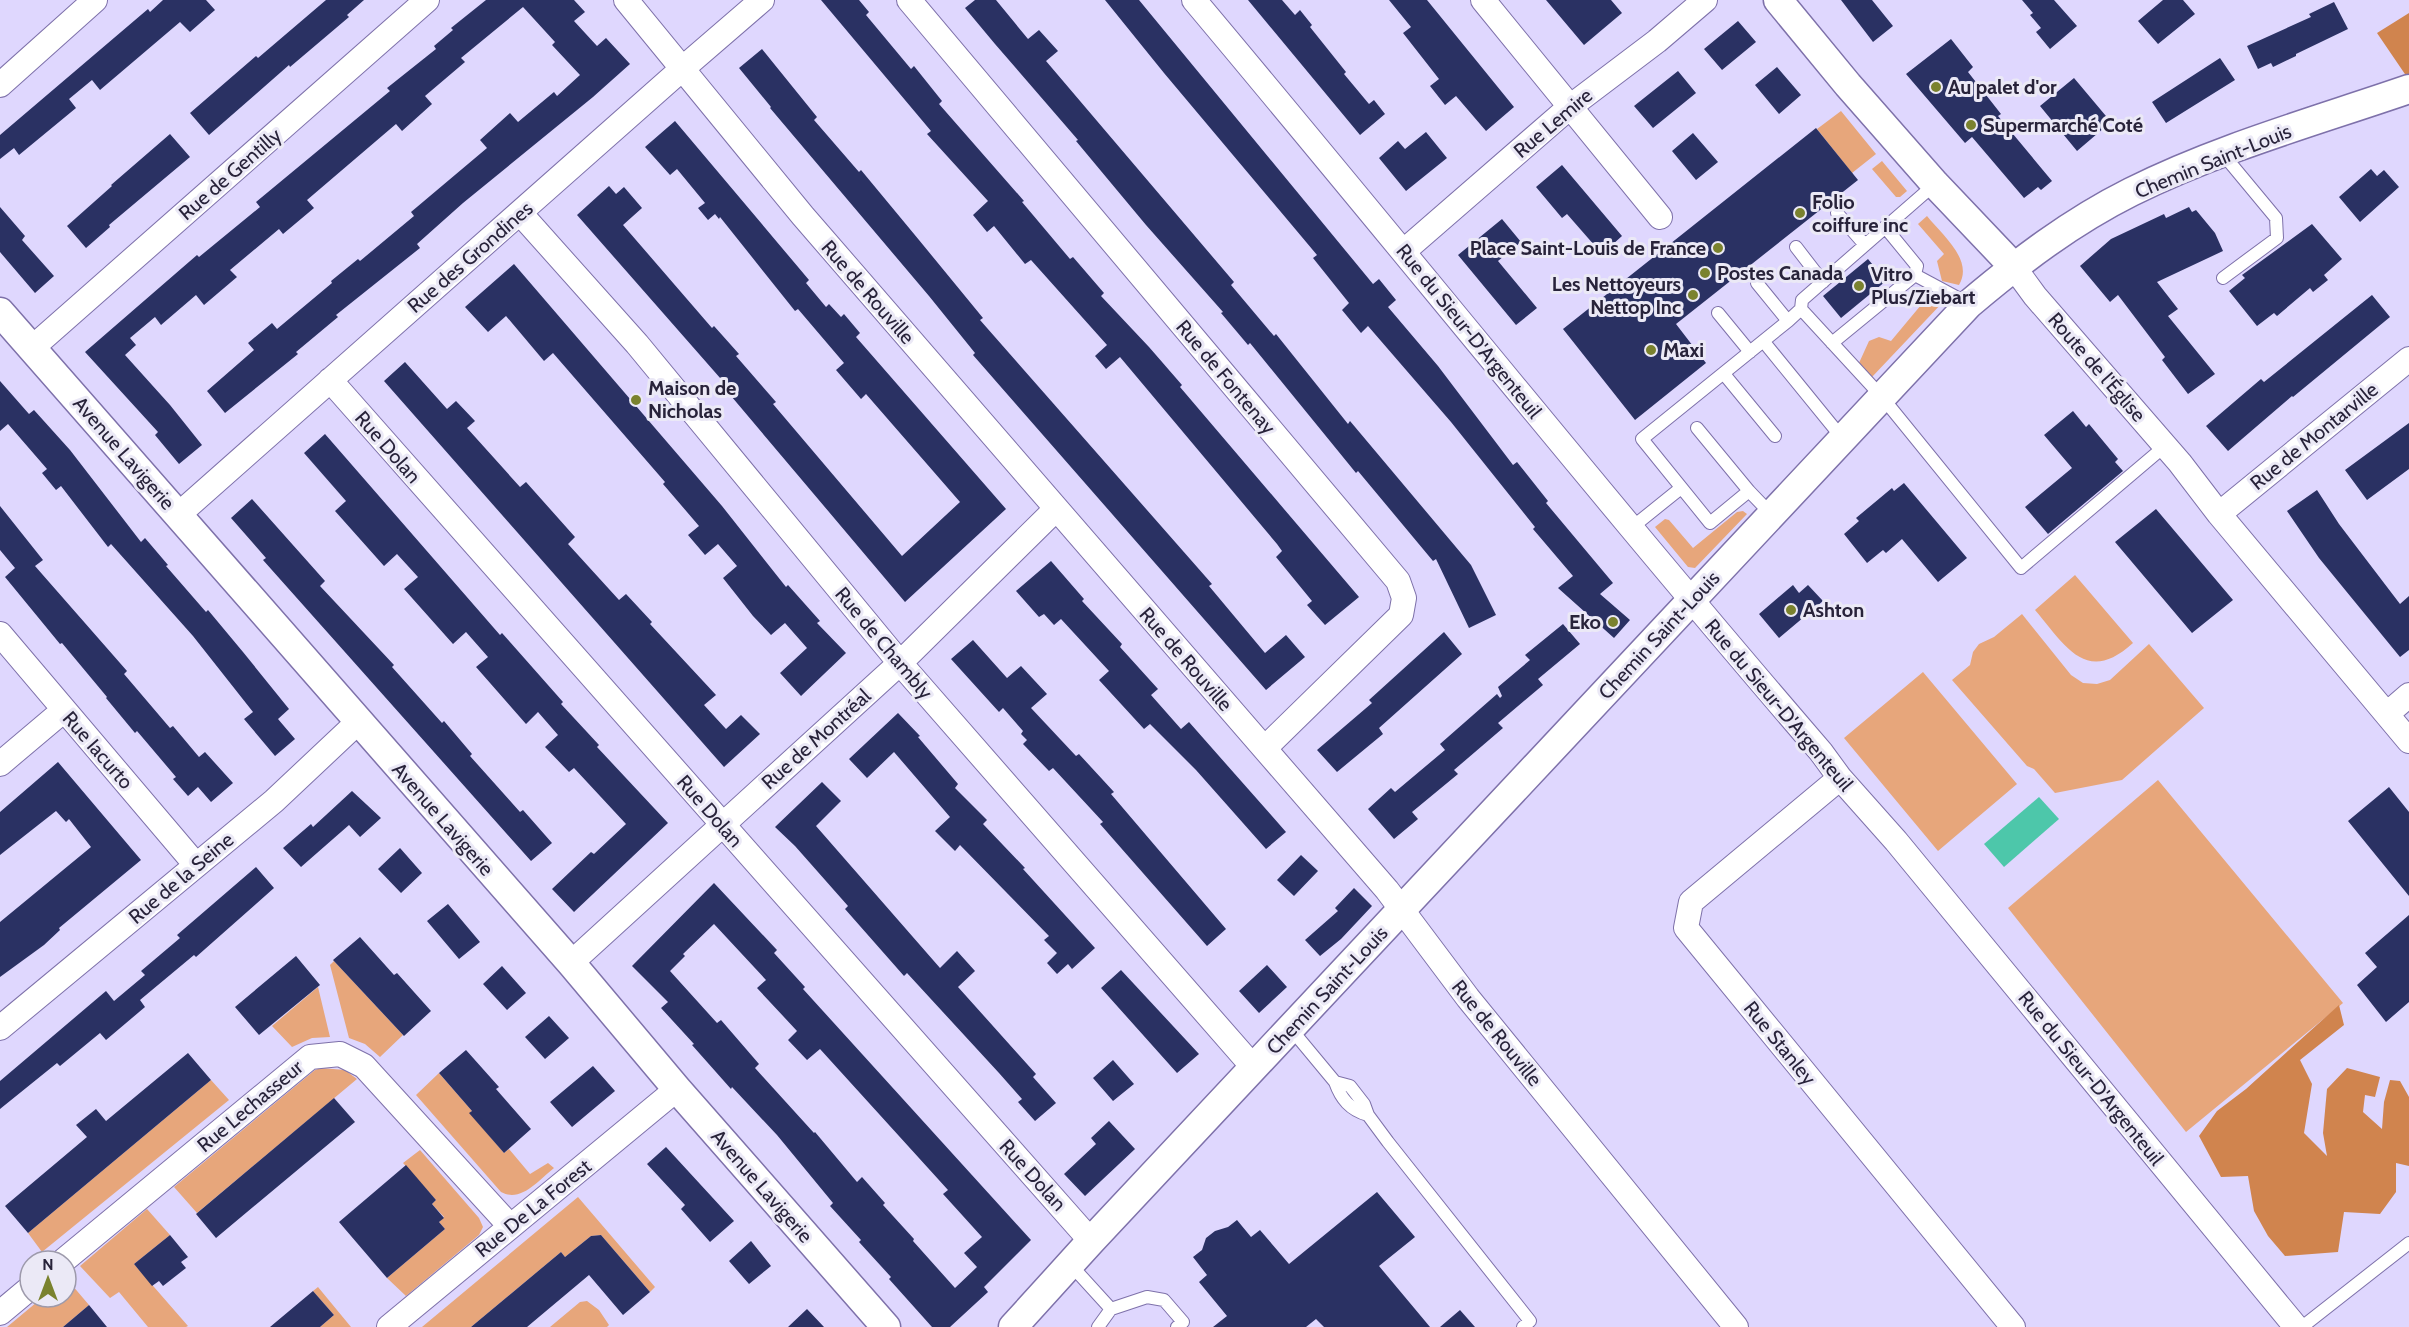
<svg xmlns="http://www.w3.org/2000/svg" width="2409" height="1327" font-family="Cabin,sans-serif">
<rect width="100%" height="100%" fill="#dfd7fe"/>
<path fill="#e7a67b" d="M1841,111L1876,154L1852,173L1817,129Z
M1882,161L1907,191L1900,197H1896L1872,169Z
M1927,216C1942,235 1974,260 1959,285L1942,281L1937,261L1944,254L1918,224Z
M1932,298L1943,302L1872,377L1859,363L1869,341L1879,337L1891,341L1926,299Z
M1743,511L1747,514L1695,568L1688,567L1655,527L1665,519L1669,520L1693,548L1737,512Z
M2075,575L2133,643C2086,686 2065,645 2035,610Z
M2022,614L2071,675L2083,683L2097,684L2110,680L2149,644L2204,708L2122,780L2055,793L2034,769L2027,766L1952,680L1970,665L1973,652L1979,644L1994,637Z
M1923,672L2017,784L1938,851L1844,738Z
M2158,780L2343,1003L2186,1132L2008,908Z
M334,961L403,1035L380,1057L365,1044L349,1038L330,965Z
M318,987L330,1037L312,1038L292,1047L272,1026Z
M321,1068L345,1070L357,1079L197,1213L174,1187L315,1070Z
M439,1073L472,1111L470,1113L504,1153L509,1149L530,1174L548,1163L554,1168C539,1180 521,1203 501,1192L416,1095Z
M211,1080L229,1100L42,1252L28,1233Z
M420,1150L479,1218L483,1227L479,1235L406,1296L387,1278L445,1229L439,1222L444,1217L432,1204L436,1200L403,1163Z
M578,1197L655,1287L650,1292L601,1235L591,1236L565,1257L561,1252L471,1327H422Z
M147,1209L170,1235L134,1264L188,1326L186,1327H148L119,1292L110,1298L80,1266Z
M66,1278L89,1305L63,1327H7L43,1297H66Z
M318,1287L351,1327H320L334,1315L313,1291Z
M587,1301L599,1310L609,1325L607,1327H550L580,1302Z"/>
<path fill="#d0844e" d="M2409,13V80L2377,33Z
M2339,1005L2344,1025L2300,1060L2312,1084L2304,1133L2327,1156L2323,1133L2327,1089L2347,1068L2380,1077L2375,1097L2365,1095L2363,1112L2382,1129L2384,1102L2390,1080L2400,1081L2409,1097V1166L2396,1163V1192L2380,1214L2344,1212L2338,1252L2285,1256L2268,1236L2254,1211L2248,1176L2221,1177L2199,1136L2217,1111L2246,1089Z"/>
<path fill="#4dc7aa" d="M2039,797L2059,819L2004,867L1984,844Z"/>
<path fill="#2a3163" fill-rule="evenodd" d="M163,0H206L215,10L190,32L180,22L100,90L92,80L69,99L76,108L19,155L14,148L0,159V135L148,9L150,12Z
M326,0H364L347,15L349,17L290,67L289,65L209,135L190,113L256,56L258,58Z
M486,0H574L585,12L574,21L597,46L606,38L630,64L593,97L463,203L417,244L420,248L336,315L338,317L296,352L298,354L225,413L207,391L254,350L248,343L272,323L277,329L332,283L331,281L358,259L360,261L414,216L411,212L487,148L480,140L510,113L518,122L554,92L557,96L580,75L552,45L555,42L523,7L461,58L465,62L425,96L432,104L402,131L396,124L307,200L314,208L283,234L279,229L230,270L237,277L204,305L196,295L161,325L155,317L130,338L136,345L125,355L170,405L202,445L179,464L155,435L158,432L85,352L197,255L199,257L260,207L256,202L390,91L387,88L436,49L434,46L453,30L451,28Z
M821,0H859L869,12L866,15L911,69L914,66L942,101L939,104L1024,201L1022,202L1070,259L1073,257L1104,293L1101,296L1149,347L1182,385L1180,387L1359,597L1325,625L1307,605L1312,601L1276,557L1282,551L1277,544L1120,357L1106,369L1095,356L1107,345L1031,260L1025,264L994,226L987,232L973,215L988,201L927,134L931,131Z
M975,0H996L1028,39L1039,30L1058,51L1046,61L1234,282L1231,285L1274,336L1276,334L1348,424L1350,421L1471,565L1496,615L1469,628L1436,559L1433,561L1358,471L1356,473L1250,343L1248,345L1221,313L1223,312L1146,225L1076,141L1078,140L995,44L965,8Z
M1105,0H1139L1373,284L1379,279L1396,300L1388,307L1438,366L1513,465L1517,462L1548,501L1546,503L1613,583L1600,594L1630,620L1614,638L1558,588L1573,576L1533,529L1535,527L1451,422L1368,326L1361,333L1342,310L1349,303L1313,258L1317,255L1164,73Z
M1248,0H1282L1295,15L1300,10L1312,25L1310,27L1346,72L1344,74L1369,104L1374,100L1385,114L1360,135Z
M1389,0H1427L1514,107L1486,131L1456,96L1445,105L1430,86L1439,79L1403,33L1411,27Z
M1546,0H1611L1622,13L1584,45Z
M1841,0H1872L1893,26L1873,42Z
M2022,0H2054L2077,26L2050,49L2036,32L2041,28L2030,15L2033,13Z
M2163,0H2183L2195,14L2158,44L2138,21Z
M2334,2L2348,29L2296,54V56L2273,67L2271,63L2258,69L2247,46L2311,17L2309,14Z
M1738,21L1756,42L1722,70L1704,49Z
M1951,39L1973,67L1968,72L2001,114L1998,116L2052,181L2041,190L2038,187L2024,198L1972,137L1965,143L1906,74Z
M762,49L817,117L814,120L859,172L861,170L919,240L983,318L980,320L1212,584L1209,586L1265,653L1286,635L1305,657L1266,690L973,355L975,353L929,296L770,108L771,107L739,68Z
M2220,58L2235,80L2166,123L2152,102Z
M1777,67L1801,95L1779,114L1755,85Z
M1678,71L1696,93L1653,128L1634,106Z
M2074,78L2111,122L2077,151L2040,106Z
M675,121L809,280L806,283L826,307L829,304L841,317L844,314L860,333L856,337L1006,509L905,602L726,390L728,387L577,215L609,186L616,194L624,187L642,208L623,225L712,328L714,326L739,354L736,356L776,402L773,404L902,556L960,502L866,394L861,399L836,370L844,363L798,309L795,311L720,217L719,219L715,214L708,220L698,208L705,203L677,169L670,175L645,147Z
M1816,128L1858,180L1676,324L1706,363L1635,420L1563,329Z
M1426,132L1447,158L1406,191L1379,158L1398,141L1405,149Z
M1693,133L1718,162L1696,180L1672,151Z
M170,134L190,157L109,225L110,227L86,248L67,226L112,186L111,185Z
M1562,165L1622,236L1602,254L1567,214L1562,218L1536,187Z
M2371,169L2377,176L2384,170L2399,187L2360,222L2339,197Z
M0,207L25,236L22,240L54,276L35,293L0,252Z
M2189,207L2192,212L2196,210L2215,233L2223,251L2157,282L2178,309L2168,316L2215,374L2188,394L2162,360L2165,357L2118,295L2110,302L2080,266L2111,239L2164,214L2166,218Z
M1502,219L1521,242L1498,261L1537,308L1516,325L1458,255Z
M2312,224L2342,259L2324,275L2328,280L2313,292L2310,288L2277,316L2274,313L2257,326L2229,291L2245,278L2242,275Z
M1868,259L1886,281L1841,318L1823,296Z
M514,264L722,506L786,587L788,585L820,621L817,623L846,653L801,696L780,673L807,648L785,623L771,635L753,616L723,578L737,566L718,544L705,555L688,535L699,526L663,484L665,482L553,353L544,361L506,316L488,332L465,307Z
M2372,295L2390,317L2293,397L2292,396L2228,451L2206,426L2261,379L2264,382Z
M405,362L447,409L456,401L475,421L467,428L520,487L526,482L575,537L568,544L619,600L626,594L652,622L650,624L716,695L704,705L726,729L741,715L760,734L724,767L384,381Z
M0,381L29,414L34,410L70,450L141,542L145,538L168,565L166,566L206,612L208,610L243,652L289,709L278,719L295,739L275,756L244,719L253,712L193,636L111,544L108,547L61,486L56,490L42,473L47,469L8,424L0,431Z
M2073,411L2086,427L2089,424L2118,459L2115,462L2123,471L2048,534L2025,507L2072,468L2044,435Z
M2409,423V469L2367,500L2345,470Z
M325,434L500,635L502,633L563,702L561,704L599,745L597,747L668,823L574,912L552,889L591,852L594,854L626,824L574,768L569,772L545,747L558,735L538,712L526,724L476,667L488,657L466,632L453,644L404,589L418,577L397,554L384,566L335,511L346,501L304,453Z
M1904,483L1967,558L1938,582L1902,539L1886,553L1883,550L1867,563L1844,534L1859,521L1856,518L1892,488L1894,491Z
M2317,490L2339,524L2400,604L2409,596V650L2400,657L2319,558L2287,511Z
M252,499L325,581L320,586L394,665L392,667L442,723L444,721L472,754L470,756L520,812L523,810L552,843L531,861L263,560L266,558L231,518Z
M0,506L43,560L35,566L127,671L124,674L170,728L173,726L199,757L205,752L233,783L211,802L198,787L188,796L173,779L176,777L137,731L135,733L106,698L107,697L62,643L60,644L5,577L15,568L0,550Z
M2156,509L2233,600L2192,633L2115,542Z
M1051,561L1084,599L1082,601L1122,644L1120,647L1158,689L1151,695L1181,729L1189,722L1286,832L1266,849L1196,770L1150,724L1144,729L1099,680L1109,671L1061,619L1054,625L1044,614L1039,617L1016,591Z
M1793,585L1799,593L1808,585L1823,601L1779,638L1759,614Z
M1563,624L1580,644L1538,679L1543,685L1498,723L1503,728L1454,770L1458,774L1412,812L1418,819L1394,839L1368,809L1391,788L1395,792L1445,750L1440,744L1497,694L1500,698L1502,696L1498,687L1530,660L1525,655Z
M1444,632L1462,654L1379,728L1383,734L1337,772L1317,750L1372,703L1369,700Z
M973,640L1007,678L1021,666L1047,694L1031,708L1076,756L1079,754L1114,792L1111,794L1226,929L1207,946L1100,824L1103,822L1053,768L1049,771L1023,744L1027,740L1021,734L1023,731L1003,708L999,712L951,659Z
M898,713L920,736L918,737L958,784L955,788L987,820L983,824L1025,868L1023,869L1095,948L1072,969L1068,964L1057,974L1047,963L1057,953L1044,940L1049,936L960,845L955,851L935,831L950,817L894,752L867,778L849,759Z
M58,762L141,860L59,928L60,930L44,945L0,977V922L91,847L69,819L66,822L56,811L0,855V812Z
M822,782L841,801L816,826L940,968L957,951L975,971L958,987L1036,1074L1033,1077L1056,1103L1035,1121L1018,1102L1022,1099L999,1073L907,973L904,976L845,909L848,906L795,846L775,827Z
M2389,787L2409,812V896L2348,821Z
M352,791L381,818L360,837L349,825L301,867L283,848L311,824L313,827Z
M400,848L422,873L401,893L378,869Z
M1301,855L1318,871L1294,896L1277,880Z
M256,867L274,888L196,957L194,955L140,1000L145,1007L106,1040L100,1033L60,1066L57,1063L0,1109V1081L106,991L114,1001L145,975L141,971L180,938L177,935Z
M714,883L777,950L774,953L805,987L803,989L1031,1240L984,1287L988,1292L950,1327H932L889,1279L891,1277L859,1242L861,1240L830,1206L833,1203L777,1135L732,1087L731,1089L692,1045L694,1044L661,1008L668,1002L632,966ZM714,924L766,980L757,988L797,1031L788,1040L807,1060L820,1049L948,1190L943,1194L982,1237L964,1253L977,1267L955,1288L913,1241L914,1239L883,1205L885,1203L862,1177L857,1182L815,1132L814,1133L755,1068L759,1064L721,1020L717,1023L670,971L685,956L683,954Z
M1354,888L1372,906L1341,939L1320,956L1305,940L1338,911L1335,908Z
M448,904L480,942L459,959L427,921Z
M2409,915V1002L2386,1022L2357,985L2377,967L2365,953Z
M360,937L394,975L397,973L431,1011L404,1036L333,960Z
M296,956L320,985L259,1035L235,1007Z
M1267,965L1287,987L1259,1013L1239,991Z
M502,966L526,993L507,1010L483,984Z
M1121,970L1199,1054L1177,1073L1101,988Z
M549,1016L569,1038L545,1059L525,1037Z
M466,1050L499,1087L496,1089L531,1129L504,1153L469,1113L472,1111L439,1073Z
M188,1053L211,1080L28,1233L5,1206L87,1137L76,1125L96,1109L106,1121Z
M1113,1060L1134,1084L1113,1101L1093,1078Z
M593,1066L615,1091L572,1127L550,1102Z
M334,1098L355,1122L216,1238L196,1214Z
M1109,1121L1135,1149L1085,1196L1064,1174L1096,1144L1091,1138Z
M666,1147L734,1221L710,1242L681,1209L685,1205L647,1164Z
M406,1165L436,1200L432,1204L444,1218L439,1222L445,1229L387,1278L339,1222Z
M1377,1192L1415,1237L1379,1266L1430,1327H1324L1316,1319L1306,1327H1213L1227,1316L1199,1282L1207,1275L1193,1257L1202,1250L1206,1238L1215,1231L1228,1227L1237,1220L1251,1237L1260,1230L1289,1264Z
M170,1235L188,1257L181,1262L186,1268L163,1286L159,1281L152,1286L134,1264Z
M601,1235L650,1292L623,1315L589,1275L527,1327H471L561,1252L565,1257L591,1236Z
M751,1241L771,1266L749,1284L729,1261Z
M313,1291L334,1315L320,1327H270Z
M89,1305L107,1327H63Z
M807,1309L824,1327H788Z
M1460,1310L1475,1327H1440Z"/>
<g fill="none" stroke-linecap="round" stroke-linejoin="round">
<g stroke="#7e71aa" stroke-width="14">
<path id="service" d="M2222,153L2276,218L2277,238L2223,278
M1837,213L1865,245
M1796,247L1823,282
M1915,275L1969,304
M1757,283L1788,321
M1801,309L1882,397L2021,568L2165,446
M1718,313L1750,352
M1764,342L1843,439
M1832,343L1915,275L1917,266L1885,227
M1724,374L1775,436
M1697,428L1749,491L1772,515
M1749,491L1710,523L1642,439L1788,321L1801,309L1802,300L1935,184
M1630,529L1681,488
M1291,1029L1335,1082C1341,1099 1350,1110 1368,1115
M1335,1082L1350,1086L1364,1104L1368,1115L1388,1142L1530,1321L1523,1327
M1070,1264L1111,1309
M1098,1327L1111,1309L1147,1297L1164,1300L1183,1322L1177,1327
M2302,1327L2409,1243"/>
</g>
<g stroke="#7e71aa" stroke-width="26">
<path id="minor" d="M626,0L803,216L1387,890L1468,998L1736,1327
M909,0L1398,581L1404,598L1401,615L1265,748
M1194,0C1404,250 1608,505 1821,752L1840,778L1896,841L2296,1327
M1483,0L1660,217
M0,85L95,0
M520,213L637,344L900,663L1254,1068
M1404,251L1571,106L1657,41L1705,0
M2013,266L2035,296L2180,463L2219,514L2409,741
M32,348L427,0
M330,380L1091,1241
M2219,514L2409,359
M178,515L682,69L762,0
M0,634L196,865
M2387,714L2409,695
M0,764L64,710
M1840,778L1691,902L1686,928L2013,1327
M571,963L900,663L1056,509
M0,1028L274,801L358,722
M63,1261L310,1057L340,1054L364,1066L510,1226
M0,1313L30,1288
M389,1327L677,1089"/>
</g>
<g stroke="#7e71aa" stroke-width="31">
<path id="tertiary" d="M1778,0L1848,85L1935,184L2013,266
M0,312L571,963L677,1089L886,1327
M1013,1327L1091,1241L1969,304C2020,261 2071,222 2131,192C2219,148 2316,121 2409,89"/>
</g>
<use href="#service" stroke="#fff" stroke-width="12"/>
<use href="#minor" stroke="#fff" stroke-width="24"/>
<use href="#tertiary" stroke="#fff" stroke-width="28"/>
</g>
<g fill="#7a822e" stroke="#ebe9f6" stroke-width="2">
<circle cx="1936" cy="87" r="6"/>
<circle cx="1971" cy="125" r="6"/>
<circle cx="1800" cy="213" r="6"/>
<circle cx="1718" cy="248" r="6"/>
<circle cx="1705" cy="273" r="6"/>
<circle cx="1859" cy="286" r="6"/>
<circle cx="1693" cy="295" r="6"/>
<circle cx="1651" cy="350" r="6"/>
<circle cx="636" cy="400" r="6"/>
<circle cx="1791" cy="610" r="6"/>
<circle cx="1613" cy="622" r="6"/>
</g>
<g text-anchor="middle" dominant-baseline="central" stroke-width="6" stroke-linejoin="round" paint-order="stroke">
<g font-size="20" font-weight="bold" fill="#28233a" stroke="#ebe9f6" text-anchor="start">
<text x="1948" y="87">Au palet d'or</text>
<text x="1983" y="125">Supermarché Coté</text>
<text x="1812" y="202">Folio<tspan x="1812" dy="23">coiffure inc</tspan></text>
<text x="1706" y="248" text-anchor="end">Place Saint-Louis de France</text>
<text x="1717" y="273">Postes Canada</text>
<text x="1871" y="274">Vitro<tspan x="1871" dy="23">Plus/Ziebart</tspan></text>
<text x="1681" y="284" text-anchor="end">Les Nettoyeurs<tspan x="1681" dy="23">Nettop Inc</tspan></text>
<text x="1663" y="350">Maxi</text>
<text x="648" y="388">Maison de<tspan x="648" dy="23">Nicholas</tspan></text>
<text x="1803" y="610">Ashton</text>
<text x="1601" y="622" text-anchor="end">Eko</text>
</g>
<g font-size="20" fill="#28233a" stroke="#ebe9f6">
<text transform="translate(1553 123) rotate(-40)">Rue Lemire</text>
<text transform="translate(2213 161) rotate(-22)">Chemin Saint-Louis</text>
<text transform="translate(230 174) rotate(-41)">Rue de Gentilly</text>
<text transform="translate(470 257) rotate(-41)">Rue des Grondines</text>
<text transform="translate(868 292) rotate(49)">Rue de Rouville</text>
<text transform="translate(1469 331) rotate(51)">Rue du Sieur-D'Argenteuil</text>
<text transform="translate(2097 367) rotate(49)">Route de l'Église</text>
<text transform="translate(1226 377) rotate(50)">Rue de Fontenay</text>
<text transform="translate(2314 436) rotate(-39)">Rue de Montarville</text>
<text transform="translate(388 447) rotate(49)">Rue Dolan</text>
<text transform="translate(124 453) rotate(49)">Avenue Lavigerie</text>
<text transform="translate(1659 635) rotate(-47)">Chemin Saint-Louis</text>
<text transform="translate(884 643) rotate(50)">Rue de Chambly</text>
<text transform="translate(1186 659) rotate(49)">Rue de Rouville</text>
<text transform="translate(1779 705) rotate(50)">Rue du Sieur-D'Argenteuil</text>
<text transform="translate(816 739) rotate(-42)">Rue de Montréal</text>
<text transform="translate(98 750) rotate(49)">Rue Iacurto</text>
<text transform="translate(710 811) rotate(49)">Rue Dolan</text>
<text transform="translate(443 819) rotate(49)">Avenue Lavigerie</text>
<text transform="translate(181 878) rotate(-40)">Rue de la Seine</text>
<text transform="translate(1327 990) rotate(-47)">Chemin Saint-Louis</text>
<text transform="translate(1497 1033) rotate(51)">Rue de Rouville</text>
<text transform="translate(1780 1043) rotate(51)">Rue Stanley</text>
<text transform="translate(2091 1078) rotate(51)">Rue du Sieur-D'Argenteuil</text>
<text transform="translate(250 1106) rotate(-40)">Rue Lechasseur</text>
<text transform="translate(1033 1175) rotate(48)">Rue Dolan</text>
<text transform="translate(762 1186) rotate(49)">Avenue Lavigerie</text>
<text transform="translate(533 1208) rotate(-39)">Rue De La Forest</text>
</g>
</g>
<g transform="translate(48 1279)"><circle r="28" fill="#ebe9f6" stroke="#9d9aab" stroke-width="1.5"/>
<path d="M0-4.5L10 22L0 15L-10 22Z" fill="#7a822e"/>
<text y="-9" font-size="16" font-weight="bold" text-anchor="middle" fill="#28233a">N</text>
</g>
</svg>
